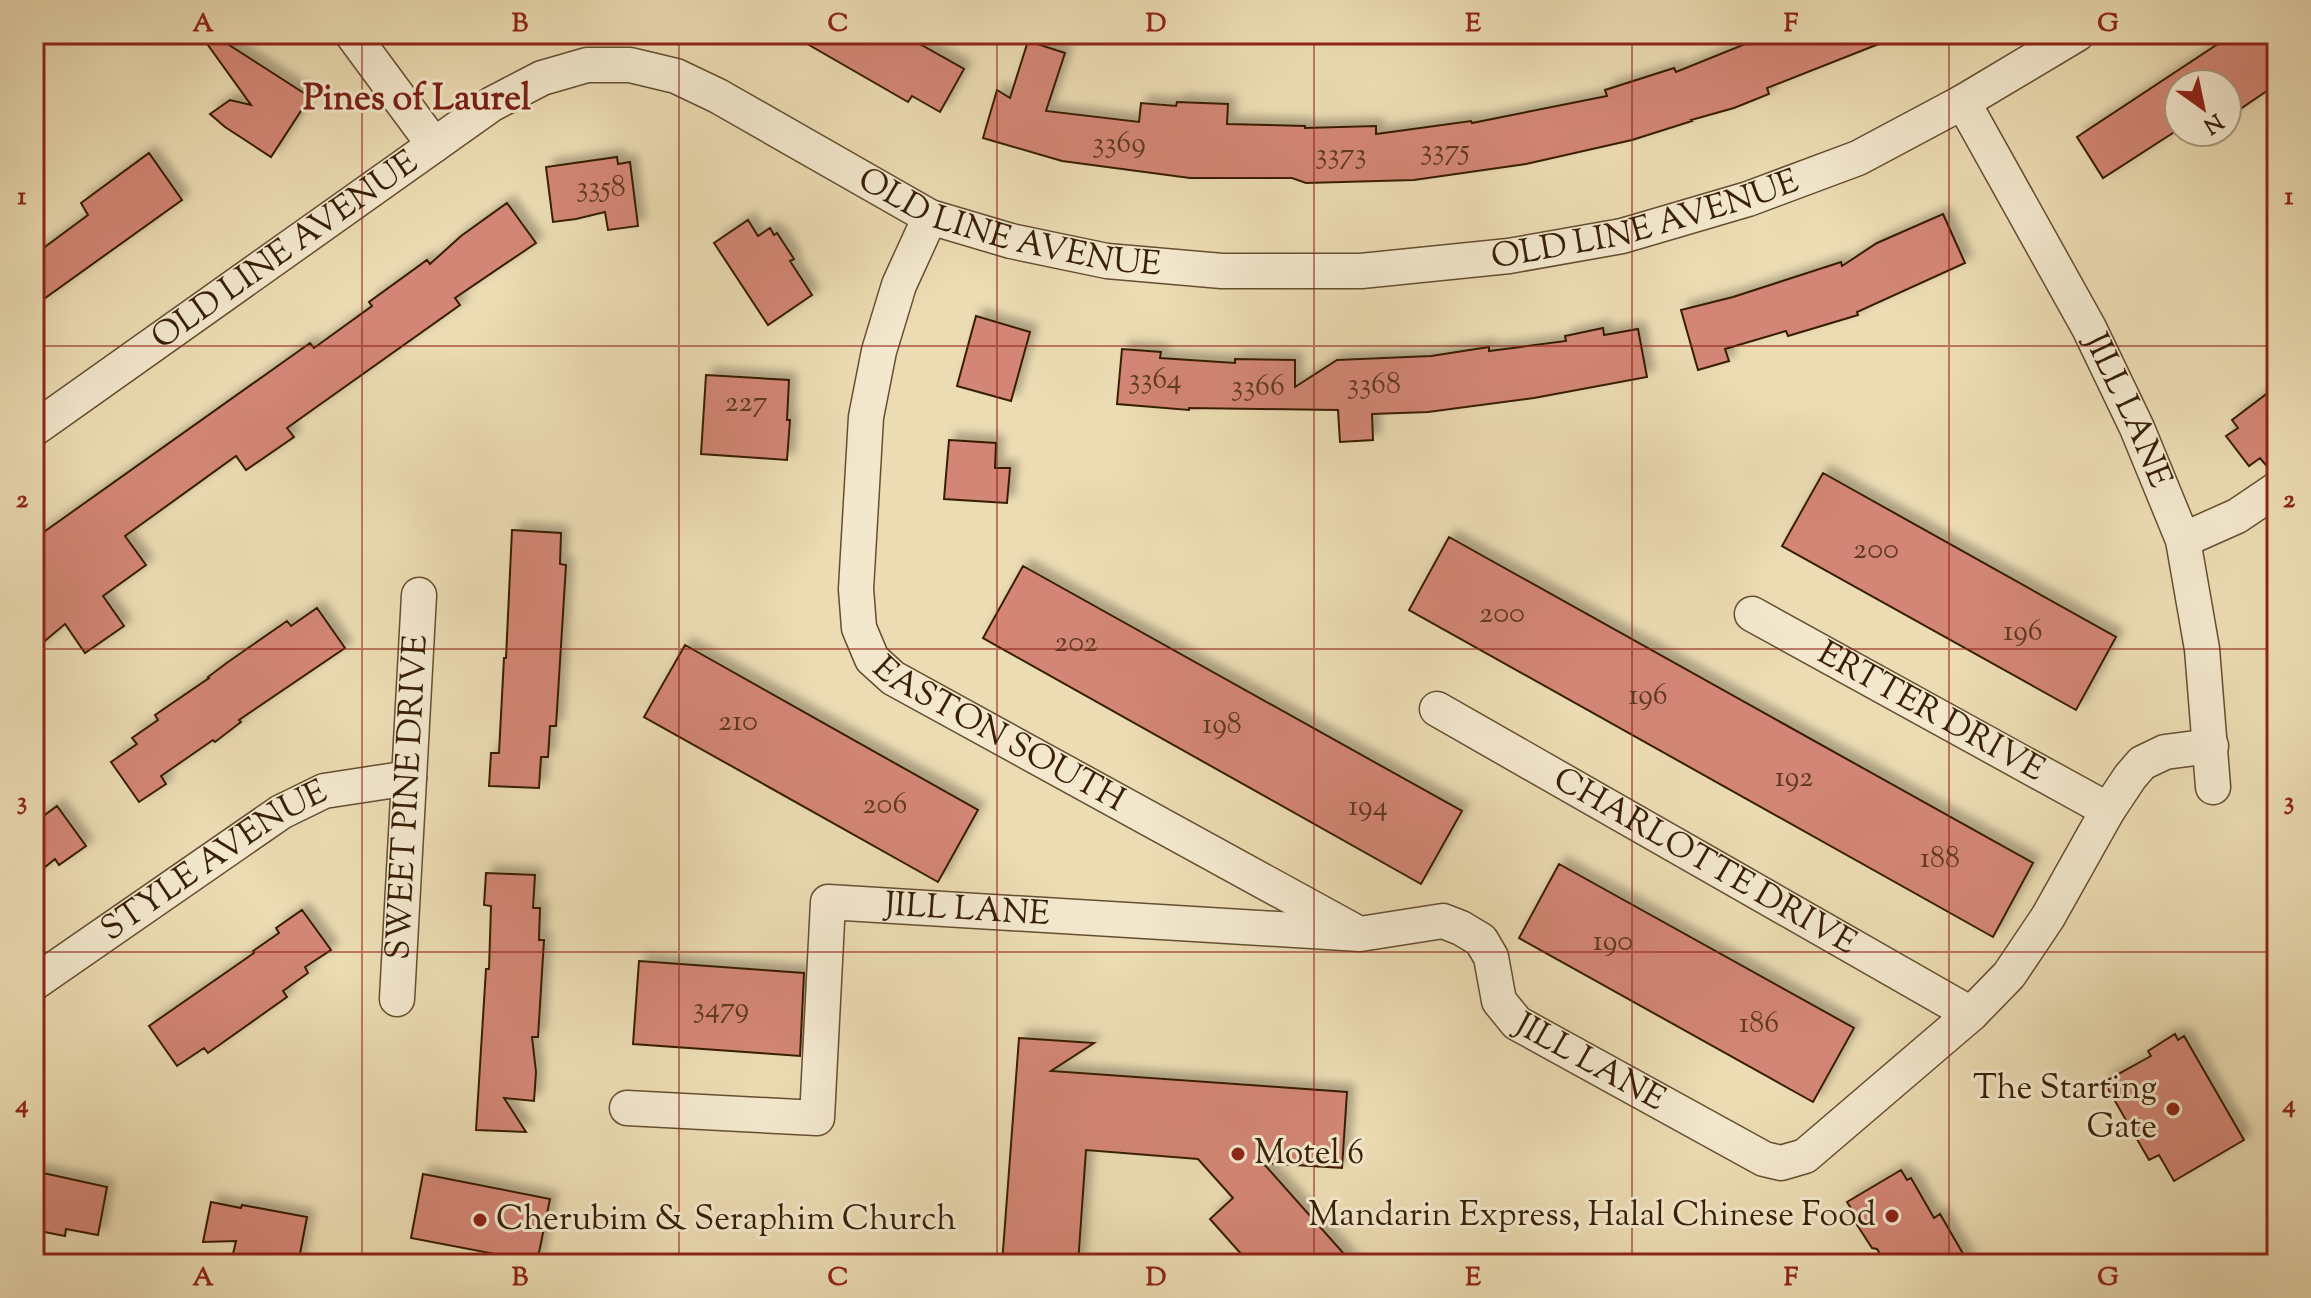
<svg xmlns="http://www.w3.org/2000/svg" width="2311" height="1298" font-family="'Sorts Mill Goudy',serif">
<defs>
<filter id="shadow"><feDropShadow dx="7" dy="-7" stdDeviation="4" flood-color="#0004"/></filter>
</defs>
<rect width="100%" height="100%" fill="#ecdcb3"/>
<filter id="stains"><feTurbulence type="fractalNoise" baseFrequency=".0025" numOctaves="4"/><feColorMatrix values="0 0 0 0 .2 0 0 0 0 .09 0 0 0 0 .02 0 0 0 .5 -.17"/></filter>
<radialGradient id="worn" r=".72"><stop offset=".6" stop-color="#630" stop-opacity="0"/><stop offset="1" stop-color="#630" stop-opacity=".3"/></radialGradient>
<path fill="#d38675" stroke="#381f05" stroke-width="2" filter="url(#shadow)" d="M200,34H212L310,97L271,157L225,127L210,114L230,100L251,105Z
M790,34H902L964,69L940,112L912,96L908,102Z
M1770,34H1899V36L1767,88L1769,94L1734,108L1691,120L1692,121L1632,140L1526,164L1414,180L1306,183L1292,178H1190L1062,161L983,138L997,90L1010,98L1028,41L1065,53L1046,111L1139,122L1141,103L1176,106L1177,102L1228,104L1227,124L1305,126V128L1376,126V134L1471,121L1472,123L1607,96L1605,90L1674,68L1676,72Z
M2233,34H2277V84L2227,118V84H2179V129L2103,178L2077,137Z
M149,153L182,200L34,306V255L88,215L81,203Z
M617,157L618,164L630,162L638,226L608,230L605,212L576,219L553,222L546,167Z
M507,203L536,243L455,298L460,305L287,428L294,437L246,470L236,456L125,536L146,565L103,596L124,626L85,653L65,624L34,650V539L310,343L314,348L372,306L369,302L427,260L430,264L461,236Z
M1943,214L1965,263L1857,312L1858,315L1788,336L1786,331L1725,349L1729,361L1698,370L1681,310L1733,297L1841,262L1842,266L1877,243Z
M748,220L758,236L770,228L774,235L777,233L794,259L790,261L812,295L768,325L714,243Z
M976,316L1030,332L1011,401L957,386Z
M1603,328L1604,335L1638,329L1647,377L1534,398L1428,412L1372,414L1373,440L1340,442L1338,410L1189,408V410L1117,404L1122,349L1161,352L1160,358L1235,363V359L1295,360V387L1337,360L1431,356L1489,347V351L1566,341L1565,336Z
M706,375L789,380L787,420H790L787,460L701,454Z
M2277,386V469L2271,471L2260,458L2249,466L2226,436L2238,428L2232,420Z
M949,440L996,443L995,468H1010L1007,503L944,499Z
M1823,473L2116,637L2076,710L1782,546Z
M512,530L561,533L560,564L566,565L556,726H550L548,757H541L539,788L489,786L491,753H499L504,658H506Z
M1449,537L2033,863L1993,937L1409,610Z
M1023,566L1462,811L1421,884L983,638Z
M317,608L345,648L239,720L241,722L215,742L213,740L161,776L166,784L139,802L111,762L137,744L132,738L158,720L155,715L209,678L208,677L228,662L287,621L291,626Z
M685,645L978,810L938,882L644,717Z
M57,806L86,846L59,865L55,859L34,876V823Z
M1559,864L1854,1028L1813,1102L1519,938Z
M486,873L535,875L533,908H540L539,940H544L538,1037H532L536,1072L534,1101L504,1098L526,1132L476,1130L486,969H489L491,906L484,905Z
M302,910L331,950L305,967L308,973L283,991L287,997L208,1053L204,1048L177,1066L149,1026L254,953L253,951L279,933L276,928Z
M639,961L804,973L800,1056L633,1044Z
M2175,1034L2178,1040L2184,1036L2244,1140L2174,1181L2159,1155L2149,1160L2104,1082L2151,1056L2148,1051Z
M1019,1038L1094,1043L1051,1071L1347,1092L1342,1168L1263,1163L1353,1264H1250L1210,1219L1233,1198L1198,1159L1086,1150L1078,1264H1002Z
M1901,1170L1907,1180L1911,1178L1934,1218L1940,1214L1969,1264H1886L1877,1249L1872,1248L1850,1214L1854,1213L1847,1202Z
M34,1171L107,1187L98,1235L66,1229L65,1236L34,1230Z
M423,1174L550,1199L537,1262L411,1238Z
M211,1202L241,1208L242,1205L307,1217L298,1264L233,1254L236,1241L203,1242Z"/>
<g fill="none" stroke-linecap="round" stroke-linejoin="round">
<g stroke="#654e30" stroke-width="37">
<g id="street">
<path d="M352,34L434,145"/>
<path id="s1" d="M1963,102L2089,328L2137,428L2183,540L2202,649L2213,787"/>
<path id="s2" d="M930,217L899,285L879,351L866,417L856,589L859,628L872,659L893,678L1352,930"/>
<path id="s3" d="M34,429L492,104L542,78L587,65H630L676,76L718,96L930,217L1011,241L1107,261L1222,271H1361L1509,256L1622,236L1748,199L1858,158L1963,102L2077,34"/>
<path d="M2183,540L2237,516L2277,489"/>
<path id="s4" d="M1752,614L2108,810"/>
<path id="s5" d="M1437,709L1971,1014"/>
<path id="s6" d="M34,983L281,812L324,791L409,778"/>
<path id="s7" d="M397,999L419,595"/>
<path id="s8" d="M627,1108L817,1118L828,902L1360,934L1443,921L1461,928L1481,940L1491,957L1499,1001L1517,1023L1764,1159L1781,1163L1805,1156L1971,1014L2009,975L2048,917L2108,810L2130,777L2142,763L2165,752L2211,746"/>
</g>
</g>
<use href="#street" stroke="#f3e8ce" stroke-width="34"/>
</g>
<path fill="none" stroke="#8f2418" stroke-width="2" stroke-opacity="0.55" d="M362,34V1264M679,34V1264M997,34V1264M1314,34V1264M1632,34V1264M1949,34V1264M34,346H2277M34,649H2277M34,952H2277"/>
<g fill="#8f2418" stroke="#f3e8ce" stroke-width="3">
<circle cx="2173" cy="1109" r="8"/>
<circle cx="1238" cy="1154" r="8"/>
<circle cx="1892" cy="1216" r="8"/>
<circle cx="480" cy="1220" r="8"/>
</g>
<g text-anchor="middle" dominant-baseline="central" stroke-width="6" stroke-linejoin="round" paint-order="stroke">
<g font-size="30" fill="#5f3921">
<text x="1119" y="144">3369</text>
<text x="1445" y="151">3375</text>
<text x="1341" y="155">3373</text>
<text x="601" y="188">3358</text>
<text x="1155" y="380">3364</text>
<text x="1374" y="385">3368</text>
<text x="1258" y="387">3366</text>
<text x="746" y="403">227</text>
<text x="1876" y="550">200</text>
<text x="1502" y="614">200</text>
<text x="2023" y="632">196</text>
<text x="1076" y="643">202</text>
<text x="1648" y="696">196</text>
<text x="738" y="722">210</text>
<text x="1222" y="725">198</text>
<text x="1794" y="778">192</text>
<text x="885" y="805">206</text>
<text x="1368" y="807">194</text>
<text x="1940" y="859">188</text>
<text x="1613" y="942">190</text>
<text x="721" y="1009">3479</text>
<text x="1759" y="1024">186</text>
</g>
<g font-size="34" fill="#381f05" stroke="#f3e8ce">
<text stroke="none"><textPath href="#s3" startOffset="1772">OLD LINE AVENUE</textPath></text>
<text stroke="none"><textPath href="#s3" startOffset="1124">OLD LINE AVENUE</textPath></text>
<text stroke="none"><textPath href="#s3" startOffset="308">OLD LINE AVENUE</textPath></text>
<text stroke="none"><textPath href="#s1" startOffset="350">JILL LANE</textPath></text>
<text stroke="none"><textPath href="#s4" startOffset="204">ERTTER DRIVE</textPath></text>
<text stroke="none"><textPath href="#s2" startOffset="604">EASTON SOUTH</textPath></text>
<text stroke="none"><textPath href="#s7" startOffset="202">SWEET PINE DRIVE</textPath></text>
<text stroke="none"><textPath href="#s5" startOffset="308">CHARLOTTE DRIVE</textPath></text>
<text stroke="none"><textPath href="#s6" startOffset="218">STYLE AVENUE</textPath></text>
<text stroke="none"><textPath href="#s8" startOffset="546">JILL LANE</textPath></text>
<text stroke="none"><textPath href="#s8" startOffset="1242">JILL LANE</textPath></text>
</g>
<g font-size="34" fill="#381f05" stroke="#f3e8ce" text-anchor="end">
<text x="2157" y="1089">The Starting<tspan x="2157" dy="39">Gate</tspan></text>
<text x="1254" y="1154" text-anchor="start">Motel 6</text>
<text x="1876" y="1216">Mandarin Express, Halal Chinese Food</text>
<text x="496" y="1220" text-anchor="start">Cherubim &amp; Seraphim Church</text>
</g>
<g font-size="36" font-weight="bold" fill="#7a1f14" stroke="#f3e8ce">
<text x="417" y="100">Pines of Laurel</text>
</g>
</g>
<rect width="2311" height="1298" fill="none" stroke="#ecdcb3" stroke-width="88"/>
<g transform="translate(2203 108) rotate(147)"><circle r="38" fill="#f3e8ce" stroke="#a8987e" stroke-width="2"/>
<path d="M0-6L14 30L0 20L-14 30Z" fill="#8f2418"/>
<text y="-12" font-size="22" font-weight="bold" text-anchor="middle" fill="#381f05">N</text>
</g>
<rect x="44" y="44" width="2223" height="1210" fill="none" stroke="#8f2418" stroke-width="3"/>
<g font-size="26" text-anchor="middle" font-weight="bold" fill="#8f2418">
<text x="203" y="31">A</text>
<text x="520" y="31">B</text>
<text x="838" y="31">C</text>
<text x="1156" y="31">D</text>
<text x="1473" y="31">E</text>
<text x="1791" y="31">F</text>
<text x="2108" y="31">G</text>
<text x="22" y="204">1</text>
<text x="2289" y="204">1</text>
<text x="22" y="507">2</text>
<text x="2289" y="507">2</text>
<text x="22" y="809">3</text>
<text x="2289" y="809">3</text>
<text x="22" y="1112">4</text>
<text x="2289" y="1112">4</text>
<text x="203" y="1285">A</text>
<text x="520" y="1285">B</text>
<text x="838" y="1285">C</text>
<text x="1156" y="1285">D</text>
<text x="1473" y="1285">E</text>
<text x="1791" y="1285">F</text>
<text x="2108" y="1285">G</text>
</g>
<rect width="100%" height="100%" filter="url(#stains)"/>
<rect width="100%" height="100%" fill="url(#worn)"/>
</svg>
